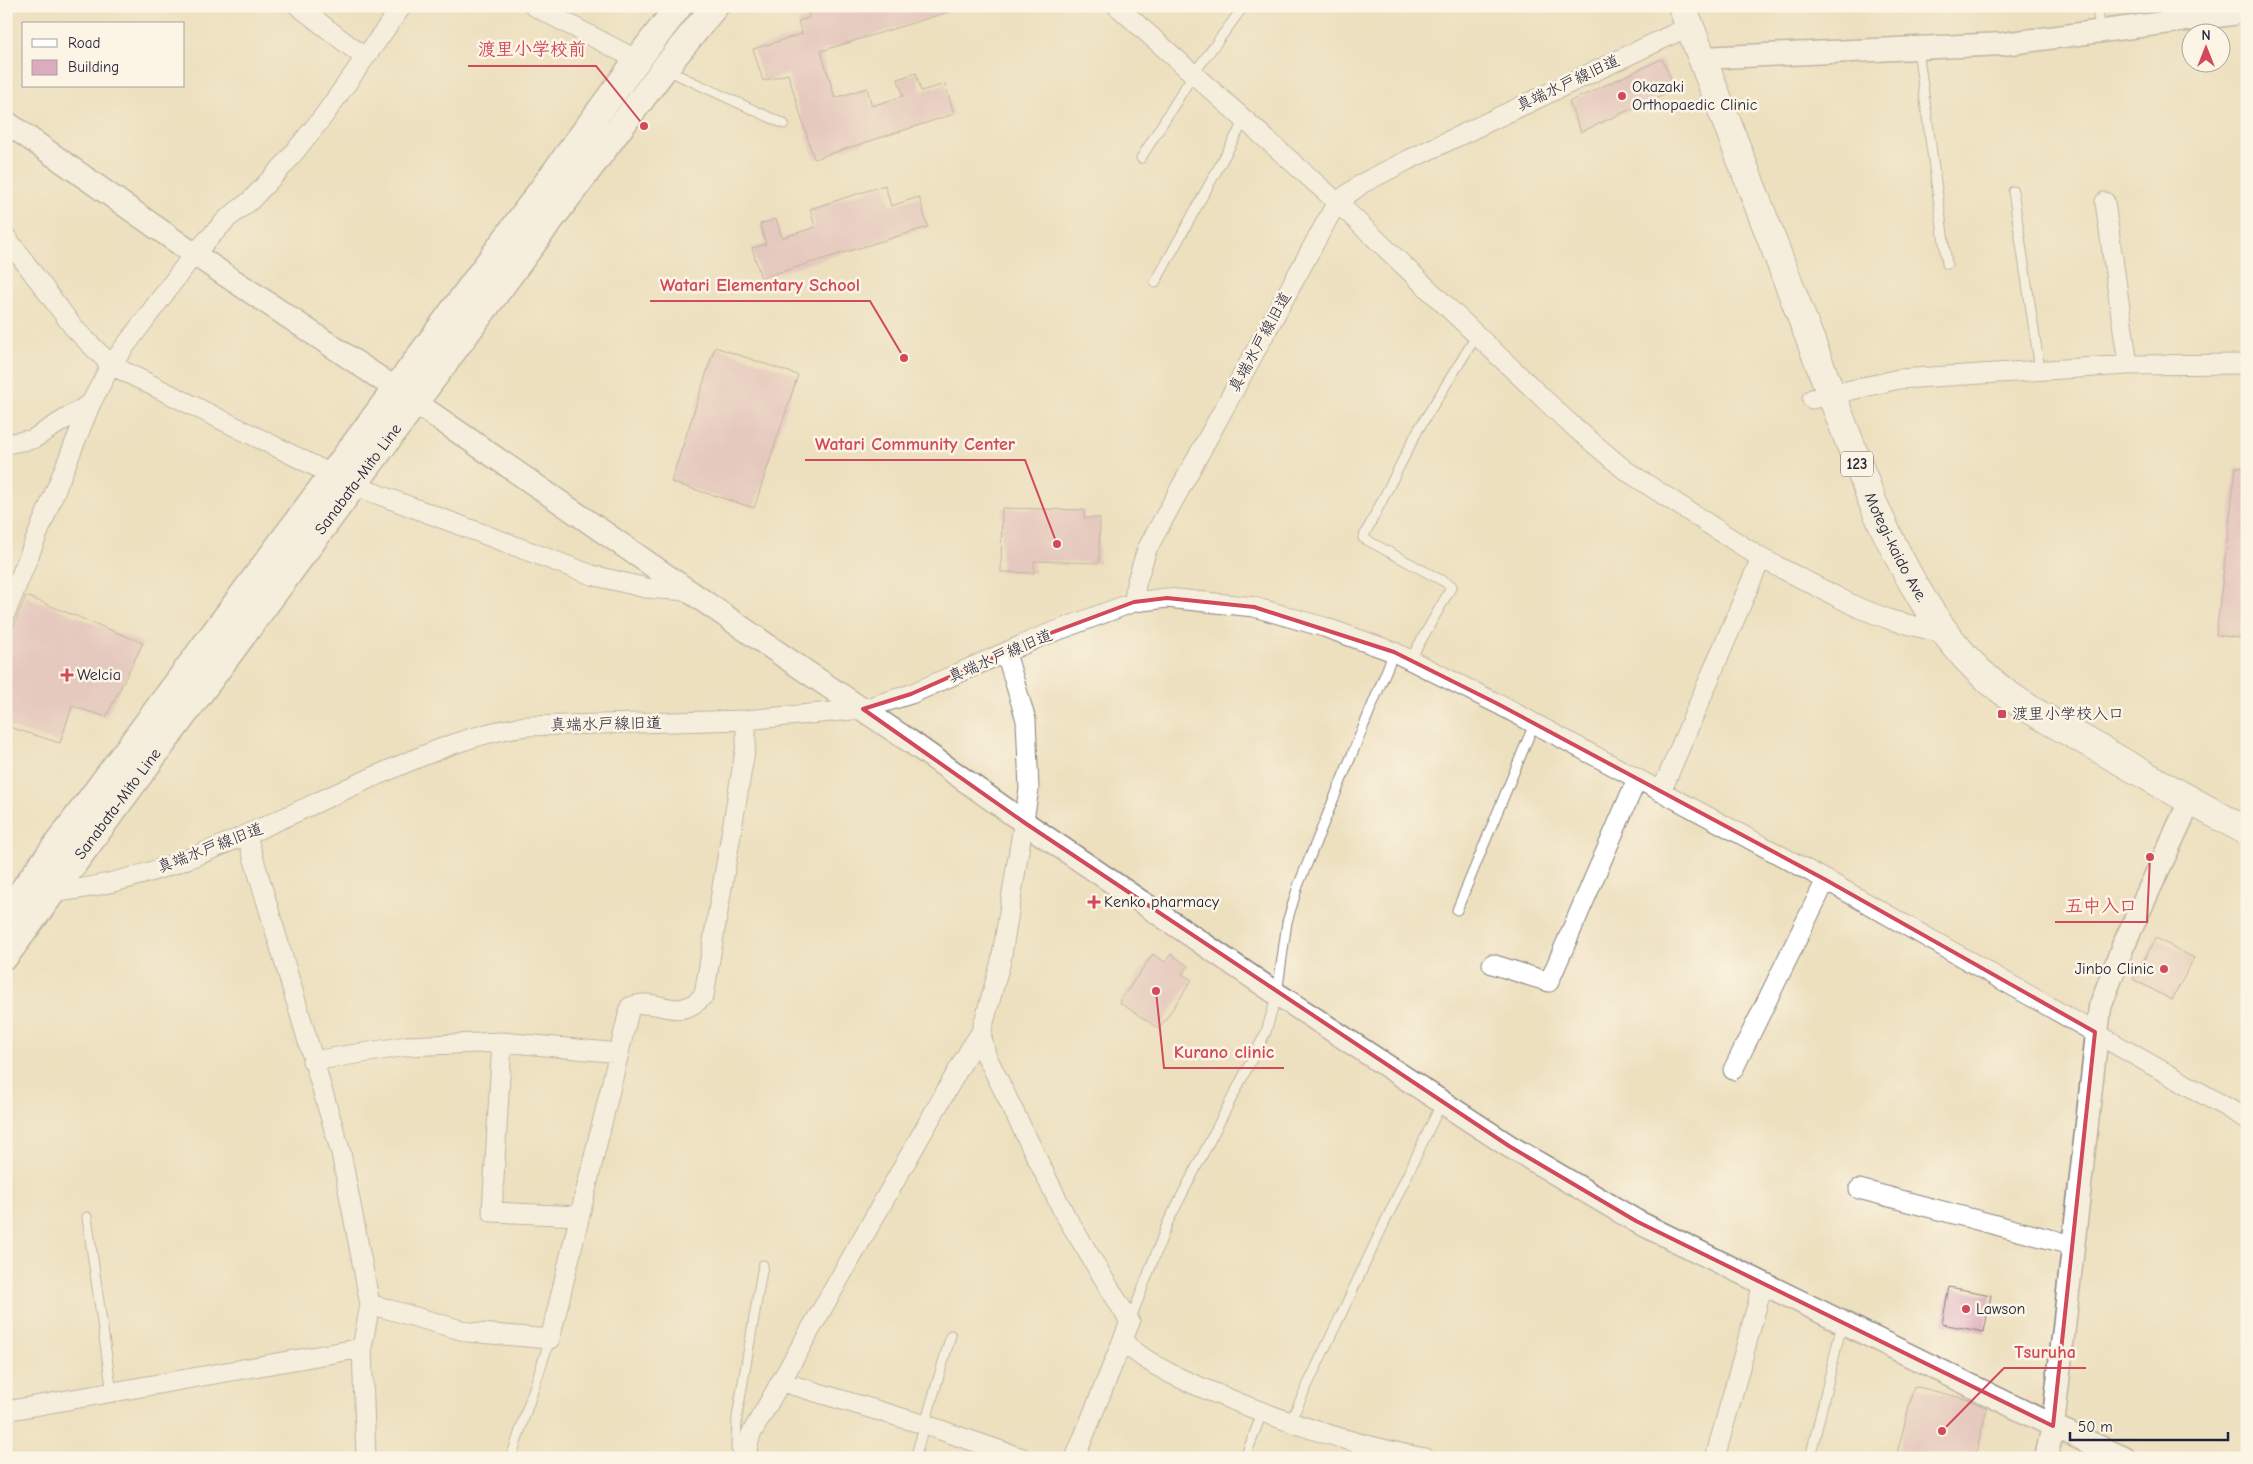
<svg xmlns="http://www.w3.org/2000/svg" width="2253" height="1464" font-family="'Comic Neue','Klee One',sans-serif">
<rect width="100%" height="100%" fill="#fcf5e5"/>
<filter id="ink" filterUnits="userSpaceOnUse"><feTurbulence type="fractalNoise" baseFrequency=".02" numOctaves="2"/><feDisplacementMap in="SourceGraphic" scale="10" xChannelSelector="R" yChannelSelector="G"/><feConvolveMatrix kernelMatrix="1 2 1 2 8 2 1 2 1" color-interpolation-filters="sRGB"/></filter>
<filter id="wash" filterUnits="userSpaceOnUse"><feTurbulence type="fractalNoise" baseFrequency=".0096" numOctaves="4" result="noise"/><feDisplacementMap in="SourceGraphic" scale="20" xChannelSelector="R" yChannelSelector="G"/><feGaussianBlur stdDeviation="1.12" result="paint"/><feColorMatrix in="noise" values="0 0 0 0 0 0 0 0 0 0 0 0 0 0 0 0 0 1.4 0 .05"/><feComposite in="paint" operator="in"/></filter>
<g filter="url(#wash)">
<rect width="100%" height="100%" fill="#ede0bf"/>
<g id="blocks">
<path fill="#dcabbd" d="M806,6H835L837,11L853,6H954L955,10L821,51L835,98L867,88L872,106L903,96L898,79L916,73L921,91L945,84L954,114L814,159L788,74L763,81L753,49L802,34L798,21L809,18Z
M1662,59L1675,89L1581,132L1569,102Z
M885,185L891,206L919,197L928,227L761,278L752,248L766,244L760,224L776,219L782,238L815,227L810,209Z
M715,347L798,375L754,508L671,482Z
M2236,467L2247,468V639L2216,635Z
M1002,508L1084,510V518H1100L1099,563L1034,561V573L1001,572Z
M26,596L143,643L106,717L72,706L60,743L6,726V643Z
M2156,938L2194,958L2172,1000L2133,979Z
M1153,954L1165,962L1171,954L1188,966L1182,974L1192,980L1159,1029L1119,1002Z
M1949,1287L1991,1295L1984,1332L1942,1324Z
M1914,1386L1970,1400L1987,1408L1975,1458H1896Z"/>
</g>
</g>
<g filter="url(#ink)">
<use href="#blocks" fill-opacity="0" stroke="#88817d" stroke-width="1"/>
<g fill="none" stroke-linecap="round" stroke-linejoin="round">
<g stroke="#88817d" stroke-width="11">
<path id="service" d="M2097,6L2100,31
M1918,49L1947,264
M667,70L784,124
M1141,158L1194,73L1244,6
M2013,191L2040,370
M1155,283L1244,121
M1410,660L1452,586L1363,538L1418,430L1477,335
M1457,910L1534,724
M87,1217L112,1393
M1130,1321L1168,1222L1266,1032L1277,994L1287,922L1298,886L1394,652
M1290,1422L1442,1102
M511,1458L550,1339
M742,1458L736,1449L737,1417L763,1265
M915,1458L951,1335
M1245,1458L1262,1413
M1810,1458L1842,1324"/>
</g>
<g stroke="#88817d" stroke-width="21">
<path id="minor" d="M298,6L364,57
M534,6L637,60
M1117,6L1337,202L1567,421L1625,470L1761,558L1859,608L1891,620L1946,634
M2105,202L2128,365
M6,237L74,328L111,365L353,485L592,575L646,588L689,591
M1812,399L1899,379L2128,365L2247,364
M6,444L33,439L91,403L111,365L194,254L228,218L250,201L284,165L322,118L402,6
M1134,602L1136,584L1147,549L1337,202L1363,183L1406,161L1690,26
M6,612L91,403
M1661,792L1761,558
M46,893C168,883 276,818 387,771C433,751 477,732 527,726L746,720L863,709L911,694L1040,637L1134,602L1167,598L1254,607L1324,627L1394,652L1498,704L1826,880L2247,1119
M1492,964L1549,982L1637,779
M981,1033L986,1055L1064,1213L1130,1322L1075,1458
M502,1042L492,1212L580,1216
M312,1061L407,1046L502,1042L619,1053
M1733,1070L1826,880
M1859,1189L2072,1245
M370,1304L468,1332L550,1339L630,1007C659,995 676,1025 704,995L746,745V720
M1122,1341C1152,1368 1185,1381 1222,1396C1287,1423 1355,1445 1425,1458
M362,1348L366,1458
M782,1382L926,1425L1022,1458
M6,1411L362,1348L370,1304L341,1153L247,836
M745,1458L751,1434L970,1049L981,1033L1001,961L1029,789L1026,720L1006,653
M1715,1458L1763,1284"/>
</g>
<g stroke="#88817d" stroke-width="25">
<path id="tertiary" d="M1702,58L2003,44L2247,12
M6,122L194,254L396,389L789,660L908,740L1025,823L1277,994L1509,1146L1636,1221L2053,1426L2124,1458
M2046,1458L2053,1426L2100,1007L2123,946L2190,801"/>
</g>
<g stroke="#88817d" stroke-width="29">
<g id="secondary">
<path d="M6,913L412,367L635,63L679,6"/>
<path id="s1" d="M6,955L548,223L664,69L715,6"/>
</g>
</g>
<g stroke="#88817d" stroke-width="30">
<g id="trunk">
<path id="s2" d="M1682,6L1873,503C1898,559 1925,612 1966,658C2000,696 2048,720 2091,744C2143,774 2194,803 2247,831"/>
</g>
</g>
<use href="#service" stroke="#fff" stroke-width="9"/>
<use href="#minor" stroke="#fff" stroke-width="19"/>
<use href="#tertiary" stroke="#fff" stroke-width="22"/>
<use href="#secondary" stroke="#fff" stroke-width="26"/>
<use href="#trunk" stroke="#fff" stroke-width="28"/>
</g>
</g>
<path d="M0 0H2253V1464H0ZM1167,598L1254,607L1394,652L1498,704L1826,880L2095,1032L2053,1426L1636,1221L1509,1146L1025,823L863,709L911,694L1040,637L1134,602Z" fill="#ede0bf" fill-opacity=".55" fill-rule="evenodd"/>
<path fill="none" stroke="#d1495b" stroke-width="4" stroke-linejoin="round" d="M1167,598L1254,607L1394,652L1498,704L1826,880L2095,1032L2053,1426L1636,1221L1509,1146L1025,823L863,709L911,694L1040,637L1134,602Z"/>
<g fill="#d1495b" stroke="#fcf5e5" stroke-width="2">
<circle cx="1622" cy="96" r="5"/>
<path d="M64.5 667.5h5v5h5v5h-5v5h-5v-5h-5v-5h5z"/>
<rect x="1997" y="709" width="10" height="10" rx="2.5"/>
<path d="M1091.5 894.5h5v5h5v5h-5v5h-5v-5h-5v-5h5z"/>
<circle cx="2164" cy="969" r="5"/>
<circle cx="1966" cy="1309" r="5"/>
</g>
<g text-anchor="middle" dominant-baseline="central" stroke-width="5" stroke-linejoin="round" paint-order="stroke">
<rect fill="#fcf5e5" stroke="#63616e" stroke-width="1" x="1841" y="451.5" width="32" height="25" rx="4"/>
<g font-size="15" font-weight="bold" fill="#22223b">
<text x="1857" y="464">123</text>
</g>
<g font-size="16" fill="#22223b" stroke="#fcf5e5">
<text transform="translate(1568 83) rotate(-25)">真端水戸線旧道</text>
<text transform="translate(1260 342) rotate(-61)">真端水戸線旧道</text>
<text stroke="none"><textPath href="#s1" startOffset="592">Sanabata-Mito Line</textPath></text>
<text stroke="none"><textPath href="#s2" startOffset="582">Motegi-kaido Ave.</textPath></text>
<text transform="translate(1000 656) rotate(-23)">真端水戸線旧道</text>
<text transform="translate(606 724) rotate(-1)">真端水戸線旧道</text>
<text stroke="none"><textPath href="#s1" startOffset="188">Sanabata-Mito Line</textPath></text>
<text transform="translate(210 848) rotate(-21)">真端水戸線旧道</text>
</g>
<g font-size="16" fill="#22223b" stroke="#fcf5e5" text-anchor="start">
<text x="1632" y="87">Okazaki<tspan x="1632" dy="18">Orthopaedic Clinic</tspan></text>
<text x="77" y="675">Welcia</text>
<text x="2012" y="714">渡里小学校入口</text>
<text x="1104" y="902">Kenko pharmacy</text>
<text x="2154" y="969" text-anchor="end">Jinbo Clinic</text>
<text x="1976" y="1309">Lawson</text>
</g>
</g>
<path fill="none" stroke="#d1495b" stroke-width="2" d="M644 126L596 66H468M904 358L870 301H650M1057 544L1025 460H805M2150 857L2147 922H2055M1156 991L1164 1068H1284M1942 1431L2004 1368H2086"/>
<g fill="#d1495b" stroke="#fcf5e5" stroke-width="2">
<circle cx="644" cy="126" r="5"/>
<circle cx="904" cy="358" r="5"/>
<circle cx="1057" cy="544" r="5"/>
<circle cx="2150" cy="857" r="5"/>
<circle cx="1156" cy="991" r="5"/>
<circle cx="1942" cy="1431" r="5"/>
</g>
<g font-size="18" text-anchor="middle" font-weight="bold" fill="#d1495b" stroke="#fcf5e5" stroke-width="5" stroke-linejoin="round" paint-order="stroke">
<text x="532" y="55">渡里小学校前</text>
<text x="760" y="291">Watari Elementary School</text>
<text x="915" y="450">Watari Community Center</text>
<text x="2101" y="912">五中入口</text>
<text x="1224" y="1058">Kurano clinic</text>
<text x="2045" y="1358">Tsuruha</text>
</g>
<rect width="2253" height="1464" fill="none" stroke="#fcf5e5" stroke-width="25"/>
<rect x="22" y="22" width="162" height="65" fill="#fcf5e5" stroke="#a5a1a1"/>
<rect x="32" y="39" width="25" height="8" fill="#ffffff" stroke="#a5a1a1"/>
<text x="68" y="48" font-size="15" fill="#22223b">Road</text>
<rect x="32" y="60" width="25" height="15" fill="#dcabbd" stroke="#a5a1a1"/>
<text x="68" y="72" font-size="15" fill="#22223b">Building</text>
<g transform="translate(2206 48)"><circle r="24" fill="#fcf5e5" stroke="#a5a1a1"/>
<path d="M0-4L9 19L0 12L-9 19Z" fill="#d1495b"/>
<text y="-8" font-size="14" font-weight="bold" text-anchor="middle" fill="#22223b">N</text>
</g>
<path d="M2070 1432v8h158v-8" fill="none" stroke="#22223b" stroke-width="2.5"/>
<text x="2078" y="1432" font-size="15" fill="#22223b" stroke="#fcf5e5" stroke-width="4" paint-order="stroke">50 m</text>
</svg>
